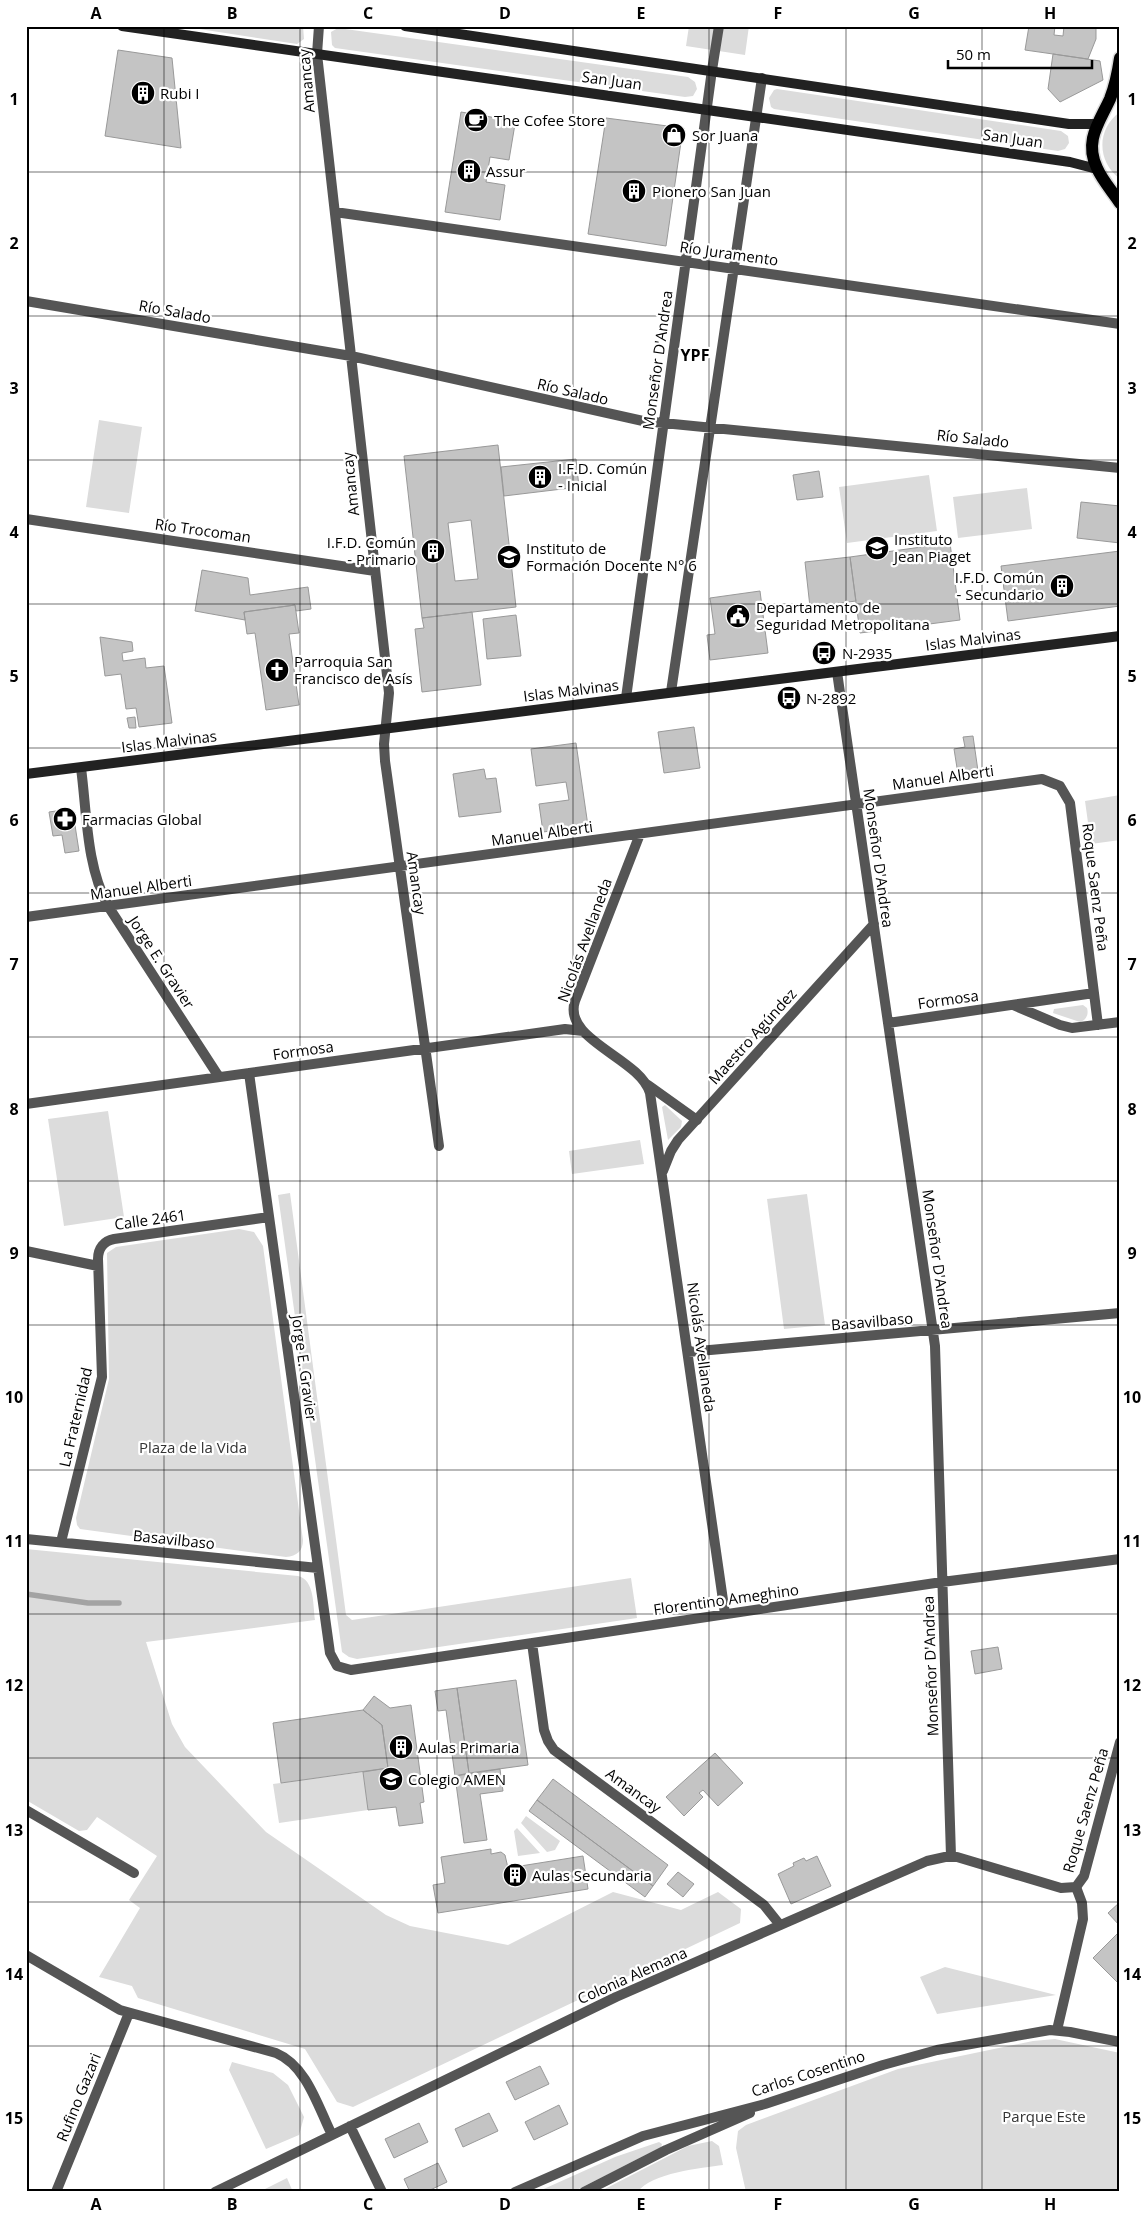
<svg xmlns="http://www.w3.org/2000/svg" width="1146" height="2218" font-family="'Open Sans',sans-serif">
<rect width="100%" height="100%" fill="#fff"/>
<path fill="#dcdcdc" d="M180,26H303L304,39L297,44Z
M689,26H749L745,55L686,46Z
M338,28L688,77L695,82L697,89L693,96L685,97L335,48L332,45L331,32Z
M777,89L1061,131L1068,136L1069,143L1065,149L1058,151L774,109L771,107L769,98L774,90Z
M1120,112V179C1097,162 1096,129 1120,112Z
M99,420L142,427L129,513L86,507Z
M929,475L937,531L847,543L839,487Z
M1027,488L1032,529L958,538L953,497Z
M1120,795V840L1091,844L1085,801Z
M1083,1005L1087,1008C1089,1015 1086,1020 1080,1022L1053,1013L1054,1009Z
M665,1105L682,1121L681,1127L668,1140L662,1107Z
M108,1111L124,1217L64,1226L48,1119Z
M640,1140L644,1164L572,1174L569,1151Z
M290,1193L346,1615L352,1620L631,1578L637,1618L357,1659L349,1657L342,1652L278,1195Z
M807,1194L825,1325L784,1329L767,1199Z
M239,1229L254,1232L263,1246L303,1540C303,1551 297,1556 286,1557L80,1529L77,1525L76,1518L109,1379L107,1253L116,1247Z
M26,1549L298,1576C315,1580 313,1606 315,1620L146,1642L172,1724L185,1747L266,1832L386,1915L410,1926L508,1945L613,1892L681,1910L718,1892L741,1909L740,1923L353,2107L337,2102L305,2049L138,1998L132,1986L99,1977L140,1908L129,1900L157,1856L97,1817L87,1830L79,1831L26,1800Z
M363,1772L368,1810L279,1823L273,1784Z
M526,1816L560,1841L555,1850L547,1852L521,1823Z
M517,1828L540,1853L518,1856L514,1831Z
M945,1967L1056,1995L937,2014L920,1977Z
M1055,2039L1120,2053V2192H746L736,2148L738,2131L746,2125L898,2069L1033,2041Z
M232,2062L273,2073L288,2085L304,2117L299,2135L266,2149L229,2070Z
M712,2141L719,2146L723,2165C702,2168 650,2173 638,2192H599L688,2146Z
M659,2142L662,2144L661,2147L573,2192H537L615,2157Z
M287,2178L293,2192H259Z"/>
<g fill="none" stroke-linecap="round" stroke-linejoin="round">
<path stroke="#a3a3a3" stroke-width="5.5" d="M26,1594L88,1603H119"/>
</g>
<path fill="#c4c4c4" stroke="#999" fill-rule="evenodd" d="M1029,26H1055L1054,35L1063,36L1064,26H1096V39L1088,59L1025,50Z
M118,50L172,58L181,148L105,136Z
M1053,54L1100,61L1103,80L1060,102L1048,89Z
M461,112L509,120L508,124H515L509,160L490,157L486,182L505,185L500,220L445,212Z
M606,118L683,128L666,246L588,234Z
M498,445L516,607L422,618L404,456ZM471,520L478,579L455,581L448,523Z
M576,459L579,487L504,496L501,467Z
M819,471L823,497L797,500L793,475Z
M1081,502L1120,506V543L1077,538Z
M950,543L960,620L860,633L850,557Z
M1120,551V606L1008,621L1001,566Z
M850,557L856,601L810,607L805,562Z
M202,570L248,578L250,595L308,587L311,609L296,611L295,605L244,612L245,620L195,611Z
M760,591L768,653L710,660L707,635L715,634L710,598Z
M295,605L299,633L289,634L299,705L266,710L255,633L247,634L244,612Z
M472,612L481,685L422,692L415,629L424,628L422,618Z
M516,615L521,656L487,659L483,619Z
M100,637L132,642L133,651L122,653L123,661L145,658L146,668L164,666L172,723L139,727L136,708L126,709L121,674L105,676Z
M135,717L136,728H129L127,718Z
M694,727L700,768L664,773L658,732Z
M973,736L978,771L958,774L954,749L965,747L963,737Z
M576,743L588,826L543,832L539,804L569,800L566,782L536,786L531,749Z
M484,769L486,779L496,778L501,812L459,817L453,774Z
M63,810L74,819L79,851L65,853L62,835L53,836L49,812Z
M998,1647L1002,1669L975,1674L971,1651Z
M516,1680L528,1765L469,1773L457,1688Z
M457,1688L469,1773L455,1776L446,1710L438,1711L435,1691Z
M374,1696L390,1708L411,1705L424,1802L420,1803L423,1823L399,1826L396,1807L368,1810L363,1772L388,1768L382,1725L363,1710Z
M363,1710L382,1725L388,1768L281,1783L273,1723Z
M715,1753L743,1783L718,1806L703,1790L699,1793L703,1797L684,1816L666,1797Z
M500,1769L503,1791L480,1794L487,1840L464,1843L455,1776Z
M553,1779L668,1865L653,1886L537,1800Z
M537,1800L653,1886L645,1897L529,1811Z
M491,1849V1854L501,1852L505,1855L508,1868L583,1856L588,1889L438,1913L433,1885L445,1883L441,1857Z
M817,1856L831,1886L791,1904L778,1874L794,1866L793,1863L804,1858L806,1861Z
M678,1872L694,1884L683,1897L667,1884Z
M1120,1902V1926L1108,1913Z
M1120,1931V1985L1093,1958Z
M540,2066L549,2084L515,2100L506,2082Z
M559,2105L568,2124L534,2140L525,2122Z
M489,2113L498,2131L463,2147L455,2129Z
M419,2123L428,2142L394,2158L385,2139Z
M438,2163L447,2182L426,2192H410L404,2179Z"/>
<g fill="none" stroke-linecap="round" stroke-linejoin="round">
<g stroke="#dbdbdb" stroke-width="15">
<path id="primary" d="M1120,58C1118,72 1115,86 1110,99C1099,123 1084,141 1097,168C1102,180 1113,192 1120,203"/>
</g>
<path stroke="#555" stroke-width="10" d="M712,70L719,26
M648,1085L697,1120
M1057,2030L1083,1919L1082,1903L1076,1887"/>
<path stroke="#555" stroke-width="10" d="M319,26L317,54L389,693L384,744L385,761L439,1146
M335,212L1120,324
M26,301L351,356L643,421L1120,468
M26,519L375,571
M837,672L935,1346L951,1856
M671,692L762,78
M626,698L712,70
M81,768C87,813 86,865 108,906L219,1077
M640,834L575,1001C562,1040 640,1058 650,1093L725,1614
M26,917L1042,779L1060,786L1070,803L1098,1025
M1013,1005L1060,1025L1072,1028L1120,1022
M888,1023L1094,993
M249,1073L330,1653L337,1666L351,1670L942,1582L1120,1559
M26,1104L565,1029L583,1031
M663,1171L671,1151L678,1140L874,924
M26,1251L98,1266
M688,1352L1120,1313
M26,1539L318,1568
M61,1542L102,1377L98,1259C98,1248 104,1241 114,1239L269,1217
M532,1643L544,1730L548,1741L554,1750L764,1905L780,1925
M26,1810L134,1873
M26,1955L120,2010L276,2053C307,2066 318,2107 332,2135
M350,2126L382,2192
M56,2192L129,2013
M215,2192L616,1997L927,1861L945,1857H957L1061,1888L1076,1887L1084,1876L1120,1742"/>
<path stroke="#555" stroke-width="10" d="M515,2192L643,2136L765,2104L883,2065L937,2050L1050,2030L1070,2032L1120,2042
M584,2192L666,2150L750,2113"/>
<path stroke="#222" stroke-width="10" d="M122,26L1070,162L1097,169
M405,26L1069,124H1096
M26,774L1120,636"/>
<use href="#primary" stroke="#000" stroke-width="12"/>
</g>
<path fill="none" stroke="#000" stroke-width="1" stroke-opacity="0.55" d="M164,26V2192M300,26V2192M437,26V2192M573,26V2192M709,26V2192M846,26V2192M982,26V2192M26,172H1120M26,316H1120M26,460H1120M26,604H1120M26,748H1120M26,893H1120M26,1037H1120M26,1181H1120M26,1325H1120M26,1470H1120M26,1614H1120M26,1758H1120M26,1902H1120M26,2046H1120"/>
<defs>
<g id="building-disc" transform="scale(1.25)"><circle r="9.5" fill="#000" stroke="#fff"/><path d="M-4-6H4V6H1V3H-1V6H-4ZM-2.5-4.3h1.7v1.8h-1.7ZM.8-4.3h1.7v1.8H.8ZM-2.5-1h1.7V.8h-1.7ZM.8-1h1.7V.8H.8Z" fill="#fff"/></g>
<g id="cafe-disc" transform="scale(1.25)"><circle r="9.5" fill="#000" stroke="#fff"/><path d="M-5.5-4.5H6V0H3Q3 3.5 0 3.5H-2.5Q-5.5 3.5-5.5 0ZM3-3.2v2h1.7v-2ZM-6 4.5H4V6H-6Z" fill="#fff"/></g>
<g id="shop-disc" transform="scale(1.25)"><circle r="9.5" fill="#000" stroke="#fff"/><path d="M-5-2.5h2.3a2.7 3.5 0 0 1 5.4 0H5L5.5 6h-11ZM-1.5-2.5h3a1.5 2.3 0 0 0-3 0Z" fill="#fff"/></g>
<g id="school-disc" transform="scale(1.25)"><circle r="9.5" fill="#000" stroke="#fff"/><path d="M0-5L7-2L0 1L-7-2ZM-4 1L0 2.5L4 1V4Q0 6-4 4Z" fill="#fff"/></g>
<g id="university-disc" transform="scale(1.25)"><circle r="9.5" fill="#000" stroke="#fff"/><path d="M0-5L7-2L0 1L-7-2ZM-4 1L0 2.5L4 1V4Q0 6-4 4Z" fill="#fff"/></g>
<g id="civic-disc" transform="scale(1.25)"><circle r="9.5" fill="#000" stroke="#fff"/><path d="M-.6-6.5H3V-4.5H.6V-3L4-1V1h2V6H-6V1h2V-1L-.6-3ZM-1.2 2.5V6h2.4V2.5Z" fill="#fff"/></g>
<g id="bus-disc" transform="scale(1.25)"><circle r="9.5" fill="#000" stroke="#fff"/><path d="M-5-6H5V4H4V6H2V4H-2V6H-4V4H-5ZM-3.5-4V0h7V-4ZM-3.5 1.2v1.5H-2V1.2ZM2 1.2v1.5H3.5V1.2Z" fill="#fff"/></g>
<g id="church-disc" transform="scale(1.25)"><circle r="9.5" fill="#000" stroke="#fff"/><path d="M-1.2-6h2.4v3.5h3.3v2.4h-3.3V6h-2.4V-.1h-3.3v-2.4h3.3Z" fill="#fff"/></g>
<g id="pharmacy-disc" transform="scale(1.25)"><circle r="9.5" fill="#000" stroke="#fff"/><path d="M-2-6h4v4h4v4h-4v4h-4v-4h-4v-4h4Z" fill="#fff"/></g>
</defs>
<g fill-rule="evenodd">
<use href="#building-disc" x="143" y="93"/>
<use href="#cafe-disc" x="476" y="120"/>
<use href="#shop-disc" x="674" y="135"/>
<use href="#building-disc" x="469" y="171"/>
<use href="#building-disc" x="634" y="191"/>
<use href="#building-disc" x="540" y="477"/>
<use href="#school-disc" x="877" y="548"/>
<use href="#building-disc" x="433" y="551"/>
<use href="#university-disc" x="509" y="557"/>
<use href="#building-disc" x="1062" y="586"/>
<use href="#civic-disc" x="738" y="616"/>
<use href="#bus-disc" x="824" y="653"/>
<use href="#church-disc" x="277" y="670"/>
<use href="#bus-disc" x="789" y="698"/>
<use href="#pharmacy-disc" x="65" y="819"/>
<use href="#building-disc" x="401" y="1747"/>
<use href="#school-disc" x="391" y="1779"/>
<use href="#building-disc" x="515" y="1875"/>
</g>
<g text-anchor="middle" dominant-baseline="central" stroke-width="4.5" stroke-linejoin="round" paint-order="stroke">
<g font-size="15" fill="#000" stroke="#fff">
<text transform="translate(612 80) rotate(8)">San Juan</text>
<text transform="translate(306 81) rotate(-95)">Amancay</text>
<text transform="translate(1013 138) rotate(8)">San Juan</text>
<text transform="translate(729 253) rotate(8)">Río Juramento</text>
<text transform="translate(175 311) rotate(10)">Río Salado</text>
<text transform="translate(657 360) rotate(-82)">Monseñor D'Andrea</text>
<text transform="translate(573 391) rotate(13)">Río Salado</text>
<text transform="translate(973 438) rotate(6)">Río Salado</text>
<text transform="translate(350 484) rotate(-96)">Amancay</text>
<text transform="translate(203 530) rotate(8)">Río Trocoman</text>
<text transform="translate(973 639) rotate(-7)">Islas Malvinas</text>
<text transform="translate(571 690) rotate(-7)">Islas Malvinas</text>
<text transform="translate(169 741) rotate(-7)">Islas Malvinas</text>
<text transform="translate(943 777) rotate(-8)">Manuel Alberti</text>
<text transform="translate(542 833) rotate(-8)">Manuel Alberti</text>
<text transform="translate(879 858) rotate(82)">Monseñor D'Andrea</text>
<text transform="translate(417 883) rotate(82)">Amancay</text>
<text transform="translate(141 887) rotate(-8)">Manuel Alberti</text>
<text transform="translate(1096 887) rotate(83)">Roque Saenz Peña</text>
<text transform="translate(584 940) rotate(-70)">Nicolás Avellaneda</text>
<text transform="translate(162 962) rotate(57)">Jorge E. Gravier</text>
<text transform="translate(948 999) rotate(-8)">Formosa</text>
<text transform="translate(752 1036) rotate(-48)">Maestro Agúndez</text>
<text transform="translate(303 1050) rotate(-8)">Formosa</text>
<text transform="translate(150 1219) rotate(-8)">Calle 2461</text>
<text transform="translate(938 1259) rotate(82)">Monseñor D'Andrea</text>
<text transform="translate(872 1321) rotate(-5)">Basavilbaso</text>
<text transform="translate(702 1347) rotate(82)">Nicolás Avellaneda</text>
<text transform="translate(305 1368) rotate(82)">Jorge E. Gravier</text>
<text transform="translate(75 1417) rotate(-77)">La Fraternidad</text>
<text transform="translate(174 1539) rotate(6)">Basavilbaso</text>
<text transform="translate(726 1599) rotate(-8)">Florentino Ameghino</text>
<text transform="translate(930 1666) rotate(-92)">Monseñor D'Andrea</text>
<text transform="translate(634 1790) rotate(36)">Amancay</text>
<text transform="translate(1085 1810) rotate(-74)">Roque Saenz Peña</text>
<text transform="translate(632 1975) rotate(-24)">Colonia Alemana</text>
<text transform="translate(808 2073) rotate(-18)">Carlos Cosentino</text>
<text transform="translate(78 2097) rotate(-68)">Rufino Gazari</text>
</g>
<g font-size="15" fill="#000" stroke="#fff" text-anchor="start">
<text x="160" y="93">Rubi I</text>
<text x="494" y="120">The Cofee Store</text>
<text x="692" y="135">Sor Juana</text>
<text x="486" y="171">Assur</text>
<text x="652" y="191">Pionero San Juan</text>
<text x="558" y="468">I.F.D. Común<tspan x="558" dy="17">- Inicial</tspan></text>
<text x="894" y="539">Instituto<tspan x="894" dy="17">Jean Piaget</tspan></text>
<text x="416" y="542" text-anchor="end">I.F.D. Común<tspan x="416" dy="17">- Primario</tspan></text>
<text x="526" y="548">Instituto de<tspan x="526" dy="17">Formación Docente N° 6</tspan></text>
<text x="1044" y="577" text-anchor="end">I.F.D. Común<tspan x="1044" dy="17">- Secundario</tspan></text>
<text x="756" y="607">Departamento de<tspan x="756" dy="17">Seguridad Metropolitana</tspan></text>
<text x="842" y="653">N-2935</text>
<text x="294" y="661">Parroquia San<tspan x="294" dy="17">Francisco de Asís</tspan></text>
<text x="806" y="698">N-2892</text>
<text x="82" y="819">Farmacias Global</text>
<text x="418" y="1747">Aulas Primaria</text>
<text x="408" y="1779">Colegio AMEN</text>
<text x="532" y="1875">Aulas Secundaria</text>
</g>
<g font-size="15" fill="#333" stroke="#fff">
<text x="193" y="1447">Plaza de la Vida</text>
<text x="1044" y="2116">Parque Este</text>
</g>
<g font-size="16" font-weight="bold" fill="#000" stroke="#fff">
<text x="695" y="355">YPF</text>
</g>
</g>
<rect width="1146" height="2218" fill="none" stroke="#ffffff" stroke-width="55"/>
<path d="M948 60v8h144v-8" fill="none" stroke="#000000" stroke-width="2.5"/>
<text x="956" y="60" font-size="15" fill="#000000" stroke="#ffffff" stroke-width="4" paint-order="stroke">50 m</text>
<rect x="28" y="28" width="1090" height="2162" fill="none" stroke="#000" stroke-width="2"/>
<g font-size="16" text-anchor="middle" font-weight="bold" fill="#000">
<text x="96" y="19">A</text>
<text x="232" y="19">B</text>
<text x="368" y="19">C</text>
<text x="505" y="19">D</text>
<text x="641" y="19">E</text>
<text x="778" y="19">F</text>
<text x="914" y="19">G</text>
<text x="1050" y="19">H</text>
<text x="14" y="105">1</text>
<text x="1132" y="105">1</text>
<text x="14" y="249">2</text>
<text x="1132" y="249">2</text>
<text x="14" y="394">3</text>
<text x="1132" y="394">3</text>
<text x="14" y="538">4</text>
<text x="1132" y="538">4</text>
<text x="14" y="682">5</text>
<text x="1132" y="682">5</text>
<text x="14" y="826">6</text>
<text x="1132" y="826">6</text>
<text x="14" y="970">7</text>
<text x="1132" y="970">7</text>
<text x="14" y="1115">8</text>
<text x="1132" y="1115">8</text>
<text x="14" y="1259">9</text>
<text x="1132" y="1259">9</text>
<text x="14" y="1403">10</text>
<text x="1132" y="1403">10</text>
<text x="14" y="1547">11</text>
<text x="1132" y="1547">11</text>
<text x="14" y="1691">12</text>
<text x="1132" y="1691">12</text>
<text x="14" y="1836">13</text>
<text x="1132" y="1836">13</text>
<text x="14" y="1980">14</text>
<text x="1132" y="1980">14</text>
<text x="14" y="2124">15</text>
<text x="1132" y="2124">15</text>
<text x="96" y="2210">A</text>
<text x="232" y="2210">B</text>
<text x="368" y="2210">C</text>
<text x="505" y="2210">D</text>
<text x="641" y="2210">E</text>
<text x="778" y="2210">F</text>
<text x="914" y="2210">G</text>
<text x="1050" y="2210">H</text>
</g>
</svg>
